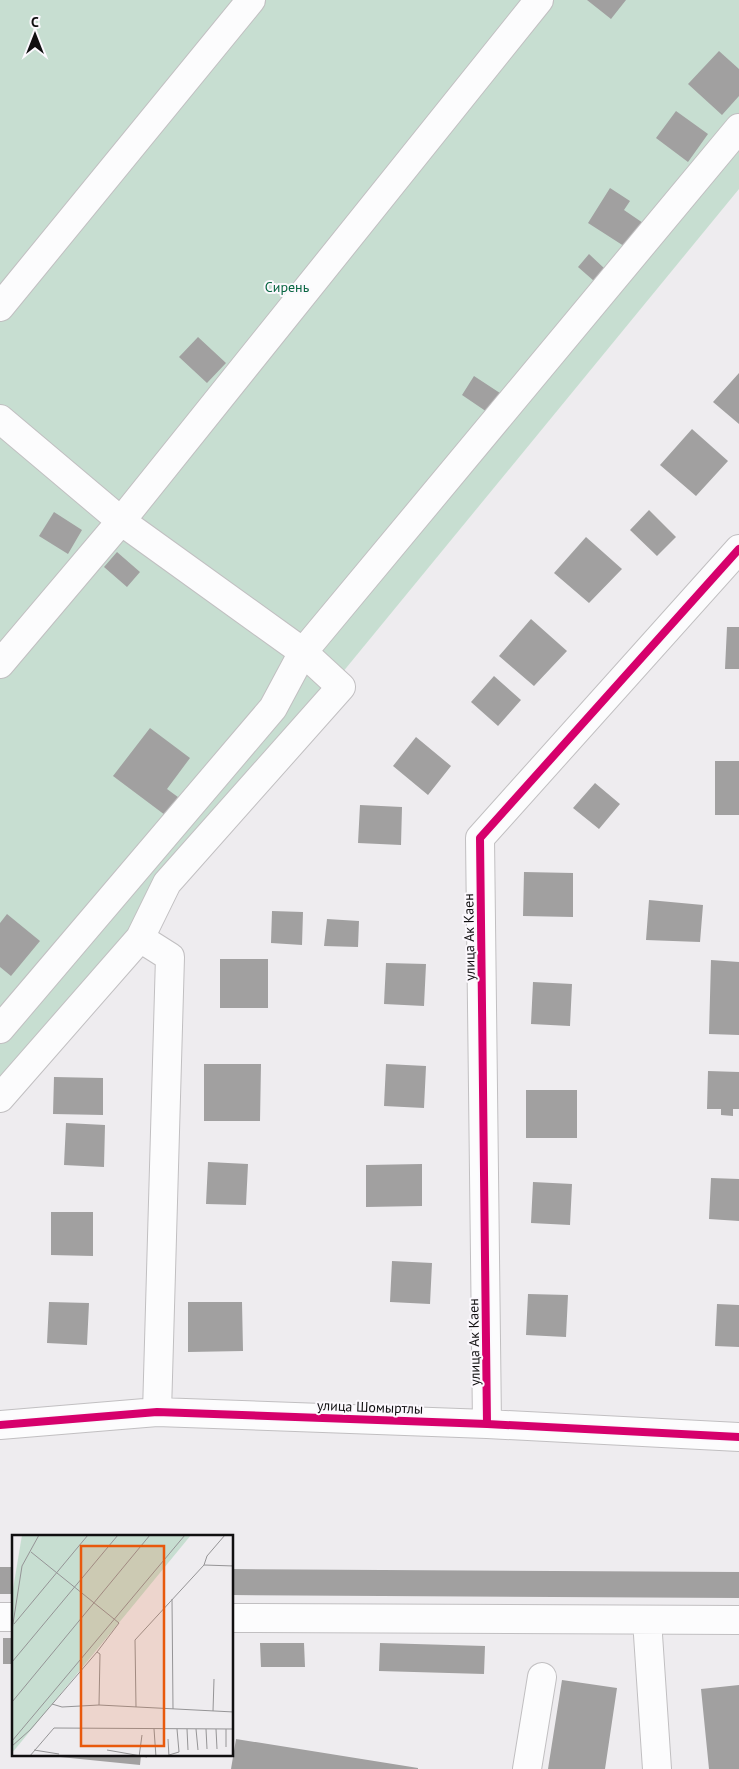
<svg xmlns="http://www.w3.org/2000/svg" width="739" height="1769" font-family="'PT Sans',sans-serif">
<rect width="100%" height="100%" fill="#eeecef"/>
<path fill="#c7ded1" d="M0,0H739V189L0,1090Z"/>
<path fill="#a1a0a0" d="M587,0H626L611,19Z
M719,51L739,69V96L722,115L688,84Z
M676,111L708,134L688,162L656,138Z
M610,188L630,201L624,210L643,223L627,248L588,223Z
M589,254L605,269L594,281L578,267Z
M198,337L226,363L207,383L179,357Z
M739,373V424L713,402Z
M474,376L503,395L490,414L462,395Z
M692,429L728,461L696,496L660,465Z
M649,510L676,537L657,556L630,530Z
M54,512L82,530L68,554L39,536Z
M586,537L622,569L589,603L554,573Z
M117,552L140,572L127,587L104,567Z
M531,619L567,651L534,686L499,656Z
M727,627H739V669H725Z
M494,676L521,700L498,726L471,702Z
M150,728L190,758L167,789L182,800L169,818L113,776Z
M416,737L451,766L428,795L393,766Z
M715,761H739V815H715Z
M595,783L620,804L599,829L573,808Z
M360,805L402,807L401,845L358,843Z
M524,872L573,873V917L523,916Z
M649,900L703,905L700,942L646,940Z
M272,911L303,912L302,945L271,943Z
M7,914L40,941L11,976L0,967V923Z
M327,919L359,921L358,947L324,946Z
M220,959H268V1008H220Z
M711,960L739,962V1035L709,1034Z
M386,963L426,964L424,1006L384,1004Z
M533,982L572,984L570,1026L531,1024Z
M204,1064H261L260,1121H204Z
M386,1064L426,1066L424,1108L384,1106Z
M708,1071L739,1072V1109H733V1116L721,1115V1109H707Z
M54,1077L103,1078V1115L53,1114Z
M526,1090H577V1138H526Z
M66,1123L105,1125L104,1167L64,1165Z
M208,1162L248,1164L246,1205L206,1204Z
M422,1164V1206L366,1207V1165Z
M711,1178L739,1179V1221L709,1219Z
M533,1182L572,1184L570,1225L531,1223Z
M51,1212H93V1256L51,1255Z
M392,1261L432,1263L430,1304L390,1302Z
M528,1294L568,1295L566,1337L526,1335Z
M49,1302L89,1303L87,1345L47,1343Z
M188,1302H242L243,1351L188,1352Z
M717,1304L739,1305V1347L715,1346Z
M0,1567H14V1594H0Z
M232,1569L739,1572V1598L232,1595Z
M3,1638H14V1664H3Z
M260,1643H304L305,1667H261Z
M380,1643L485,1646L484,1674L379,1671Z
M562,1680L617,1688L605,1769H548Z
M739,1685V1769H709L701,1689Z
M236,1739L418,1768V1769H231Z
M40,1755H141L140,1765Z"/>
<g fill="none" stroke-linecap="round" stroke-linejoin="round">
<g stroke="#c1bfc1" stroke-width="30">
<path id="minor" d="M0,307L251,0
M0,419L121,521L303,652L341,687L167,883L140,938L170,957L157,1412
M0,664L121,521L539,0
M0,1029L273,708L303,652L739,128
M0,1098L140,938
M487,1424L480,838L739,549
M0,1425L157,1412L487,1424L739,1437
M0,1617H14
M232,1618L739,1620
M647,1620L657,1769
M527,1769L542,1677"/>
</g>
<use href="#minor" stroke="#fcfcfd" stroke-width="28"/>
<g stroke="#fbf8fd" stroke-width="11">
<path id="cycleway" d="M487,1424L480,838L739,549
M0,1425L157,1412L487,1424L739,1437"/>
</g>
<use href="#cycleway" stroke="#d6006c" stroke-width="8"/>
</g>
<g text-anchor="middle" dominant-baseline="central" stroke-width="4" stroke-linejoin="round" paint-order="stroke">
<g font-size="14" fill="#086641" stroke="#fbf8fd">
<text x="287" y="287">Сирень</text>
</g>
<g font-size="14" fill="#100f10" stroke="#fbf8fd">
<text transform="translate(469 937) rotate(-91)">улица Ак Каен</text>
<text transform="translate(474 1342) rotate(-91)">улица Ак Каен</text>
<text transform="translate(370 1407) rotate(2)">улица Шомыртлы</text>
</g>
</g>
<g transform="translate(12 1535)">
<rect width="221" height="221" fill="#eeecef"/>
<path d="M10,0H179L0,218V60Z" fill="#c7ded1"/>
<path fill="none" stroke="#959496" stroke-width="1" d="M19,17L107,88L85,117L88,119L87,170M192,30L222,31M160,64L161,174M2,89L76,0M0,95L10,31L27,0M0,127L106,0M0,167L138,0M40,169L50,172L87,170L222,177M124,172L123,105L192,30L195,21L213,0M201,176L202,144M142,194L144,222M175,194L176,215M184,194L186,215M194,194L195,214M204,194L205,214M214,194V212M156,204L157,222M0,206L173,0M0,211L18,195L85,117M22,215L47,219M95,215L135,222M157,220L167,217L165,194M17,222L42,193L222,194M127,222L130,200"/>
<path fill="#e8590c" fill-opacity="0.15" stroke="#e8590c" stroke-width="2.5" d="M69,11H152V211H69Z"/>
<rect width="221" height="221" fill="none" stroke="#100f10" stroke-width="2.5"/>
</g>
<g transform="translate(35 35)" stroke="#fbf8fd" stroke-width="4" paint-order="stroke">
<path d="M0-4L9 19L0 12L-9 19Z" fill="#100f10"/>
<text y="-8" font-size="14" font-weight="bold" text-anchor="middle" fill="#100f10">С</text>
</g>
</svg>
